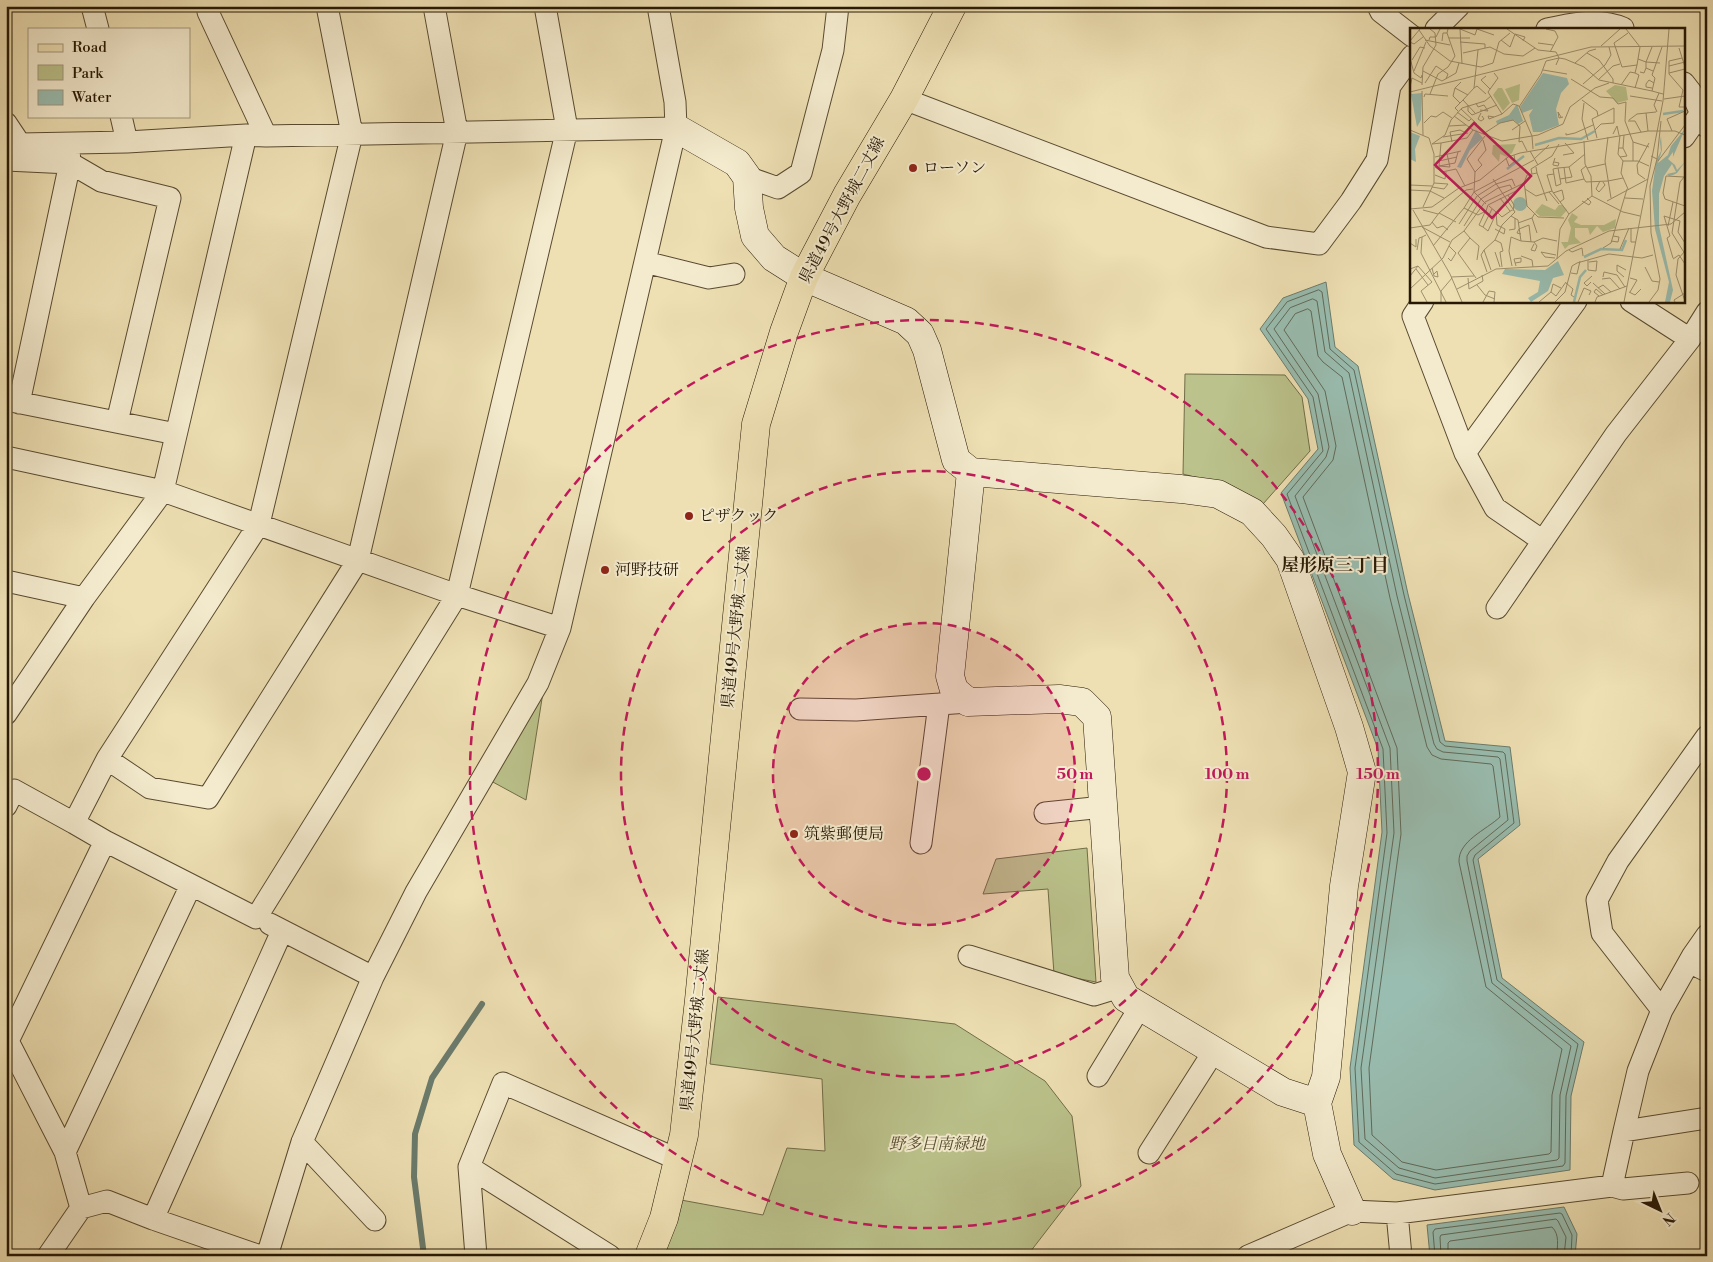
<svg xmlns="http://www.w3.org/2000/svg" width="1713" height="1262" font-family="'Libre Bodoni','Noto Serif JP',serif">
<rect width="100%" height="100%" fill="#eee0b3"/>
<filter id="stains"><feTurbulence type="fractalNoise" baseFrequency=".004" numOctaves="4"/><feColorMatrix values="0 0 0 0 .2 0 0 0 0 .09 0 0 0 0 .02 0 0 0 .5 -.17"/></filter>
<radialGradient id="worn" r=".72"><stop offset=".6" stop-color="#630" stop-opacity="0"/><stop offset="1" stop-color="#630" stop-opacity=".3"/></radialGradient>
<path fill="#bbc28b" stroke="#716d48" d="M1185,374L1285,375L1302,397L1310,451L1263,504L1226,485L1183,474Z
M544,686L526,800L491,781Z
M1087,848L1096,982L1054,974L1048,889L983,894L996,859Z
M718,997L955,1024L1045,1081L1072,1116L1081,1186L1027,1256H663L681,1200L763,1215L787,1148L825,1151L822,1079L710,1064Z"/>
<path fill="#99bdb0" stroke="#6b7b6c" d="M1326,282L1335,347L1358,366L1408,594L1445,741L1510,747L1520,825L1478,859L1502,978L1584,1042L1571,1096L1570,1170L1435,1190L1393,1179L1354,1145L1350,1068L1382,832L1378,749L1281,493L1318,449L1308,399L1260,329L1283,298Z
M1564,1207L1577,1234L1575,1256H1430L1427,1225Z"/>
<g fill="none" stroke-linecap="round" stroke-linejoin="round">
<path stroke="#606a5a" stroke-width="1" d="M1319,290L1322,292L1330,349L1354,370L1404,595L1440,742L1445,746L1503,752L1505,754L1514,823L1475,855L1473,860L1497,980L1578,1044L1566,1096L1565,1163L1563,1166L1435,1184L1396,1174L1359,1142L1355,1068L1387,833L1383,749L1287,494L1323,451L1313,397L1266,329L1287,302Z
M1313,299L1317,301L1325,352L1349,373L1397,596L1434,744L1437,749L1443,752L1498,757L1500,759L1508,820L1470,851L1467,856V861L1492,983L1571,1046L1560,1095L1559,1158L1557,1160L1435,1178L1399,1168L1365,1139L1361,1068L1394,833L1390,748L1295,496L1326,457L1329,447L1318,394L1274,329L1290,308Z
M1308,309L1311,311L1318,356L1323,362L1342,377L1390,598L1427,747L1432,755L1441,759L1491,764L1493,766L1500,817C1486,830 1458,841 1459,862L1486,987L1562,1049L1552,1095L1551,1152L1549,1154L1436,1170L1402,1162L1372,1135L1369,1068L1401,834L1397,748L1303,497L1333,460L1336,446L1325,391L1284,330L1295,314Z
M1435,1256L1433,1232L1435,1229L1560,1213L1562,1214L1572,1235L1571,1256
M1441,1256L1440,1237L1441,1235L1556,1219L1558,1221L1566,1237L1564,1256
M1448,1256V1243L1450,1241L1552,1227C1560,1235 1557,1245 1557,1256"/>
<path stroke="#6b7b6c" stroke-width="6" d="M424,1256L414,1177L415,1134L432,1078L482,1004"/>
<g stroke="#594a30" stroke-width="23">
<path id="street" d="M92,6L98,29
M1378,6L1381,12L1412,36
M1436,29L1459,6
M1547,29C1573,24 1597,17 1623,28
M1684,83L1691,92L1707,127
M904,99L1266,237L1319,244L1351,201L1377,160L1390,86L1412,56
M121,116L127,142
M6,123L20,144L127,142L246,135
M266,136L676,128
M1684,137L1707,104
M6,160L70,163L69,150
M747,177L778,188L801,173L833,50L838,6
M645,262L709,278L734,274
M1423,301L1413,316L1465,453L1495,508L1543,541
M1631,301L1690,339
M6,400L176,434
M19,403L70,163L101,181L170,198L117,422
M1465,453L1576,301
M6,457L163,491L457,595L560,628
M6,581L84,598
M1497,608L1616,434L1690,339L1707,312
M800,709L856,710L968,702
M6,714L84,598L163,491L246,135L266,136L208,12L210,6
M107,759L150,788L208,798L358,560L457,132L434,6
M6,806L14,790L74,823
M1045,813L1103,807
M105,841L256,918L457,595L567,129L545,6
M921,843L939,704
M270,924L373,977
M969,956L1094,995L1120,987
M1689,962L1707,971
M1662,1010L1693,955L1707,935
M1098,1076L1140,1007
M1624,1131L1638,1071L1662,1010L1602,933L1597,900L1618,861L1707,736
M302,1142L375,1220
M65,1152L191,885
M1149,1153L1214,1051
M469,1167L610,1256
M1612,1186L1623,1189L1688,1183
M81,1208L107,1201L153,1219L260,1256
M1397,1213L1401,1256
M153,1219L282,931
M48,1256L81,1208L65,1152L8,1041L105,841L74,823L107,759L259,524L352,134L327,6
M267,1256L302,1142L373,977L416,892L538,683L560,628L676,128L675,102L658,6
M476,1256L469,1167L503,1083L679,1160
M1248,1256L1352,1211L1397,1213L1612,1186L1624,1131L1707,1118"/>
</g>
<g stroke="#271805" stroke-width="29">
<path id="secondary" d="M676,128L737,163L747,177L749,208L755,236L774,258L804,277L906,321L920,334L927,350L956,460L971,472L1181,489L1218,494L1252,512L1274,536L1290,559L1349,727L1362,772L1344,886L1326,1077L1317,1103L1327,1154L1352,1211
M971,472L950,676L954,690L968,702L1059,699L1082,702L1097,717L1115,978L1126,998L1283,1092L1317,1103"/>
</g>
<g stroke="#271805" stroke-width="29">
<path id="primary" d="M649,1256L664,1218L684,1135L699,1000L756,424L784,332L804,277L847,195L904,99L952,6"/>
</g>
<use href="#street" stroke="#f4ebce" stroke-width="21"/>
<use href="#secondary" stroke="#f4ebce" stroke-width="28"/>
<use href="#primary" stroke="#eee0b3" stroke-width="28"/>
</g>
<circle cx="924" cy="774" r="151" fill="#c2185b" fill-opacity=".12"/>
<g fill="none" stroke="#c2185b" stroke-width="2.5" stroke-dasharray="9 6">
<circle cx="924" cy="774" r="151"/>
<circle cx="924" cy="774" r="303"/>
<circle cx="924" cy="774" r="454"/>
</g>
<g fill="#8f2418" stroke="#f4ebce" stroke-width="2">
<circle cx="913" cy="168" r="5"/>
<circle cx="689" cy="516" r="5"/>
<circle cx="605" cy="570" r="5"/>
<circle cx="794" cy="834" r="5"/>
</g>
<g text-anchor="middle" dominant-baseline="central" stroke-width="4" stroke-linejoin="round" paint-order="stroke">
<g font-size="16" fill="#271805" stroke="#f4ebce" text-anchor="start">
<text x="923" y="168">ローソン</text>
<text x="699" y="516">ピザクック</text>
<text x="615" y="570">河野技研</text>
<text x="804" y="834">筑紫郵便局</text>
</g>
<g font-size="16" fill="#271805" stroke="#f4ebce">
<text transform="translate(842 210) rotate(-62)">県道49号大野城二丈線</text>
<text transform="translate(736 627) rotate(-84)">県道49号大野城二丈線</text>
<text transform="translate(695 1030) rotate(-84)">県道49号大野城二丈線</text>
</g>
<g font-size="16" font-style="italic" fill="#534b2d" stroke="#f4ebce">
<text x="937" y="1144">野多目南緑地</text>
</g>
<g font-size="18" font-weight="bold" fill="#271805" stroke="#f4ebce">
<text x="1335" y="565">屋形原三丁目</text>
</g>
</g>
<g transform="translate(1410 28)">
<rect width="275" height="275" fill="#eee0b3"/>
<path d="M110,56L109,72L102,75L95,61ZM205,57L216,59L218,72L207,75L196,63ZM88,60H92L100,75L93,83L83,67ZM106,116L102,125L97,129L90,126L89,134L82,126L83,117ZM132,176L145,182L149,177H152L157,182L151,189L130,188L125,184ZM162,185L168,189L164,194L171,197H194L206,191L205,200L193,204L187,198L180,207L178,200H165V209L171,215L159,217L155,221L151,214H158L161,200L158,192Z" fill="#bbc28b"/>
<path d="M133,45L157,50L159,56L151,65L146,81L149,97L131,104H123L119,87L123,81L112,85L110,79ZM12,65L11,92L7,99L1,66ZM107,76L113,93L108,96L104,92L87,96L86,93L99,87ZM275,101L263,129V124L258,131L265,137L267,142L275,134L267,145L263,147L259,148L257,146L266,144L262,136L254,148L249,166V198L263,262L260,274H255L259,254L245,201L242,163L246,133L251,123L250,114L251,108L252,122L248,135L258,127L261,118ZM66,102L73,110L60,122L51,140L47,139ZM0,104L10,108L5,121L6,134L0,131ZM103 176a7 7 0 1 1 14 0a7 7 0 1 1-14 0ZM148,233L154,247L143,250L138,263L121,274L118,270L128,264L130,253L92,246L95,241L135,242Z" fill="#99bdb0"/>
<path fill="none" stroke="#99bdb0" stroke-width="2.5" d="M253,86L273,83M125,117L149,110L171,111L185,103M97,141L114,128M174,229L191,221L212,222L216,212M164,274L170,249L176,242"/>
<path fill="none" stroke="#9e906d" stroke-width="1" d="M50,1L52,36M50,1L65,7L67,1M67,1L84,7M97,1L128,22L146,24L149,30L136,33L131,46L109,79M136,1L145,3L148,9L140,24M216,1L230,19L227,37L212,39L204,15L218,5M9,2L20,18L40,33L71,39L83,35L89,14L100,5M39,10H60M15,12L40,17M19,12L20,9H26L30,1M91,12L100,19L105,6L115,9L113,13M0,13L10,1M32,13L33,5H37L38,1M0,14L4,16L13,9M50,14L75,16V20M128,15L143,17M191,18L210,1M252,19L242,47L245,50L242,63L253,66M269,20L275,39M68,22L64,60L67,58L76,66M53,25L80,19L94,26L113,28L125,20M177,25L189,32L203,51V55M0,30L4,45L11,50L12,47M272,30L259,33V46L273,62L269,79H275M228,31L236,34L242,19M2,32L10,19L15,20M165,35L179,23L186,21M146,37L149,30L155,31L174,39L189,52L242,63M259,38L275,34M236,40V34L250,35M133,42L157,46M4,43L16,14M13,43L32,53L46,45L49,35M230,44L234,45L236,40L243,43M84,45L88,50L78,64L92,86L103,76L109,78L122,108L123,121M259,45L275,41M76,48L71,52L80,61M161,51L190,69L203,70L208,76L216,74L215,93L223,114V133M188,52L203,38L210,36M51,54L45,60L58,67M15,55L26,38L38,46L36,51M173,56L195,37L201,27L199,19M12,57L13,39L26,17L25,5L20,1M211,57L220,44L225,45M0,59L2,50L12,55M45,60L43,68L50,75M225,60L229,47L225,45L227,37M242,60L236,59V56L239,52L244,55M12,63L13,107M0,64L181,19L275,18M20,66L28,46L38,39L45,28L37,5M220,68L252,73M14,69L15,66L38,68M254,71L275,68M53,72L64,60M172,72L187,83L188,88L204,80V95L191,96L185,102L187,110M66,75L68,79L74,77L78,83L70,82M174,75L172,91L178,112M58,77V83L62,87L87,77M51,81L67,96M48,83L45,80L53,72L65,85M47,84L59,93L61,91M247,84L244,77L249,65M71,85L68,91L71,93L74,91L72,88M236,85L238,103M44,88L63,102L92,113L128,107L153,96L160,79L185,60L199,55M84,89L78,88L79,91L92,86M151,89L148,84L149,90L153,89M219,92L227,86L246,84M218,93H225L231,104M14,95L21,88L26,89L33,84L42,90M39,98L56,97M0,102L19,110L24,126V155L13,179M102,102L115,93M185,102L182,91L188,88M262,103L257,91L275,83M156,105V107L165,105L183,97M73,106L90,95L103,92L110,98L109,114L112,113L117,123M203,106L207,98L209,107M210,107L208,126L213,133H228L239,138M33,109L58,105M198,109L195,133L201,170M174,113L175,136L181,148L182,168L213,184L230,188M42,114L40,104L50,102L56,105M223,114L239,119M31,115L57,110L63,102M22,116L35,107L41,92L52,80L75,73L81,68M22,116L31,115L29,138L45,135L48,124M209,120H213L214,107M120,123L128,137M153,127L164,125L155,115M25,129L51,123M210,129L217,128L213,120M96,130L99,138L105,133L104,127M124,131L139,117M247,131L251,93M29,133L47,129M213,133L211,145L218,161M248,133L275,97M144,134L149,135L148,138L143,137V136L145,130M29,138L40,139L37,126M25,139L32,144L46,141L55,158M154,139L156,155L174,151L176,154L198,153M148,140L151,156L146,158L143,141ZM148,140L159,139L175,126M177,140L195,136M65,144L72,137L68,132L76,122L73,112M127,145L137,173M122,146L121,141L142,128L149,116M25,147L35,151L36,144M275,148L270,154L262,205L275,226M274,149L256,148L253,165L255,171L275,178M83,151L105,184L101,188L108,192L111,213L101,209L99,223L102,238M150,151L162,149L159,139M174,151L171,142L176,138M235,151L228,146L227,137L239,115M190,153L186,161L189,164L195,157L193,154M198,153L213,150M114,155L115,161L126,168L142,163L159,186L182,168M0,157L22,158M22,159L34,161L38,156L24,155M115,161L117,178L128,189L154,190M0,162L20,163L34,170M142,163L137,147L144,146M64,164L65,144L57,131L75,108M64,164L76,176M139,164L149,176M143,165L152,162L154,171L150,174M98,167L104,177L103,183M90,170L100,183M215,170L233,171M172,173L179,177L181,174L177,170M197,173L238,151M79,178L86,184L87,197L95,201L94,206L85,201M54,180L64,164L124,132M0,181L22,179L49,160L70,152L98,129L110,125L238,103H265L275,107M3,182L40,246L52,274M13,182L28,186M75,184L69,197L73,199L82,181M87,184L92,189L102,182M29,185L56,162L63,161M122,190L127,205M22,194L27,200L33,198L38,202M108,195L122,190L125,185M49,196L67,168L86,156L102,151L105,158M54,198L71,171L88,160L100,157L102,161M258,198L263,174M12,199L40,214M73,199L78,203L85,188M0,200L20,197L29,185L46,194M221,200V214H226M99,202L105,201V190M54,203L60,210L48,225L66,250M111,206L107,205L109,201L119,197L121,214M16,207L12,209L11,225L36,274M260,208L254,188L270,193L268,204L275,215M260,208L257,210L263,230M60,210L69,218L67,232M111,213L124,214L133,210L147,213M201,213L208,214L209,209L203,208M124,214L127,218L125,223L121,222L124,216M0,215L6,219V211M23,218L54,180L68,187L76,183L78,177L106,163M193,220L201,215L217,161M210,221L219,200M7,222L9,210L12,209M74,222L71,227L77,244M159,222L162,224L172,220L173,228M93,223L91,215L85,212L92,197L101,188M275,223L268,231L266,247L275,273M85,224L90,239M111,228L122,232L123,239M38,230L41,233L46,225L39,218M145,230L135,229L131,224L146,227M147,231L150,201L159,186M263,231L269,227L275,236M178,232V242L186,243L187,233L179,234M105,235L111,234V230L104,231L106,238M8,238L22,254L11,263L17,274M92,239L90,224L93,223M235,239L242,253L249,254M22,240L24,248L28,249L27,243L24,246M0,241L8,238L0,248M6,241L18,257M81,242L74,222L85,212M161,245L167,246L170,233M41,249L64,248M193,249L194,244L207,247L215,259M214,249L207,243V237L216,242M58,250L59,261L73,253L72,247M192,251L200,250L210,261M181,254L177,258L174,255L182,248M156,255L163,261L161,267L164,269M183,255L195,266M67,257L75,267L85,271M188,260L193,257L201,264M0,261L33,230L42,212L54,203L75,174L114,155L117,147L127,145L126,139M47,261L86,241L138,238L156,223L199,203L261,196L275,184M141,264L143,256L151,260M219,264L225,267L231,261M220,264L227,252L220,250M189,268L184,264L186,261L193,267M31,274V263L42,250M73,274L79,263L85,264L84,274M129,274L141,264L146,268L156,254M145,274L155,264L162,238L167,235L199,226L232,230L243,227M168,274L174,260L181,263L179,267M185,274L187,269L217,258M214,274L253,73L259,1M239,274L248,262L250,251L241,205L240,158L247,131L241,128M265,274L264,272L275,265"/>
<path fill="#c2185b" fill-opacity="0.15" stroke="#c2185b" stroke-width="2.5" d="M64,95L121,148L82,190L25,137Z"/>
<rect width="275" height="275" fill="none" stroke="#271805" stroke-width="2.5"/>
</g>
<circle cx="924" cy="774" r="8" fill="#c2185b" stroke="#f4ebce" stroke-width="2.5"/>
<g font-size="15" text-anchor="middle" font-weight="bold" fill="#c2185b" stroke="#f4ebce" stroke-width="4" stroke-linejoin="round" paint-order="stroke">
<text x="1075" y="779">50 m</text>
<text x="1227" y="779">100 m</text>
<text x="1378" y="779">150 m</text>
</g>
<rect width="1713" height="1262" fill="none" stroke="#eee0b3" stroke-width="25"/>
<rect x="8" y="8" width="1698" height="1247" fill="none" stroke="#271805" stroke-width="2.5"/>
<rect x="12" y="12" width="1688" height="1237" fill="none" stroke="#271805"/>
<rect x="28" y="28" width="162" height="90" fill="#f4ebce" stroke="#a2977e"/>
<rect x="38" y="44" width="25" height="8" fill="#eee0b3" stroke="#a2977e"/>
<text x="72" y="52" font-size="15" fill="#271805">Road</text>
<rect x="38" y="65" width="25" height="15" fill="#bbc28b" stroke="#a2977e"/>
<text x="72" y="78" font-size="15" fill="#271805">Park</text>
<rect x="38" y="90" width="25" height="15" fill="#99bdb0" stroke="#a2977e"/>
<text x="72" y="102" font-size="15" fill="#271805">Water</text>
<g transform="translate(1660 1210) rotate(137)" stroke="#f4ebce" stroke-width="4" paint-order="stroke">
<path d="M0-4L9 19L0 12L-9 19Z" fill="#271805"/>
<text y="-8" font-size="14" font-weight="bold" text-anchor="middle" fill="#271805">N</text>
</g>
<rect width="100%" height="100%" filter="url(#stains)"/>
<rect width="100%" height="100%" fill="url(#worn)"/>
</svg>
